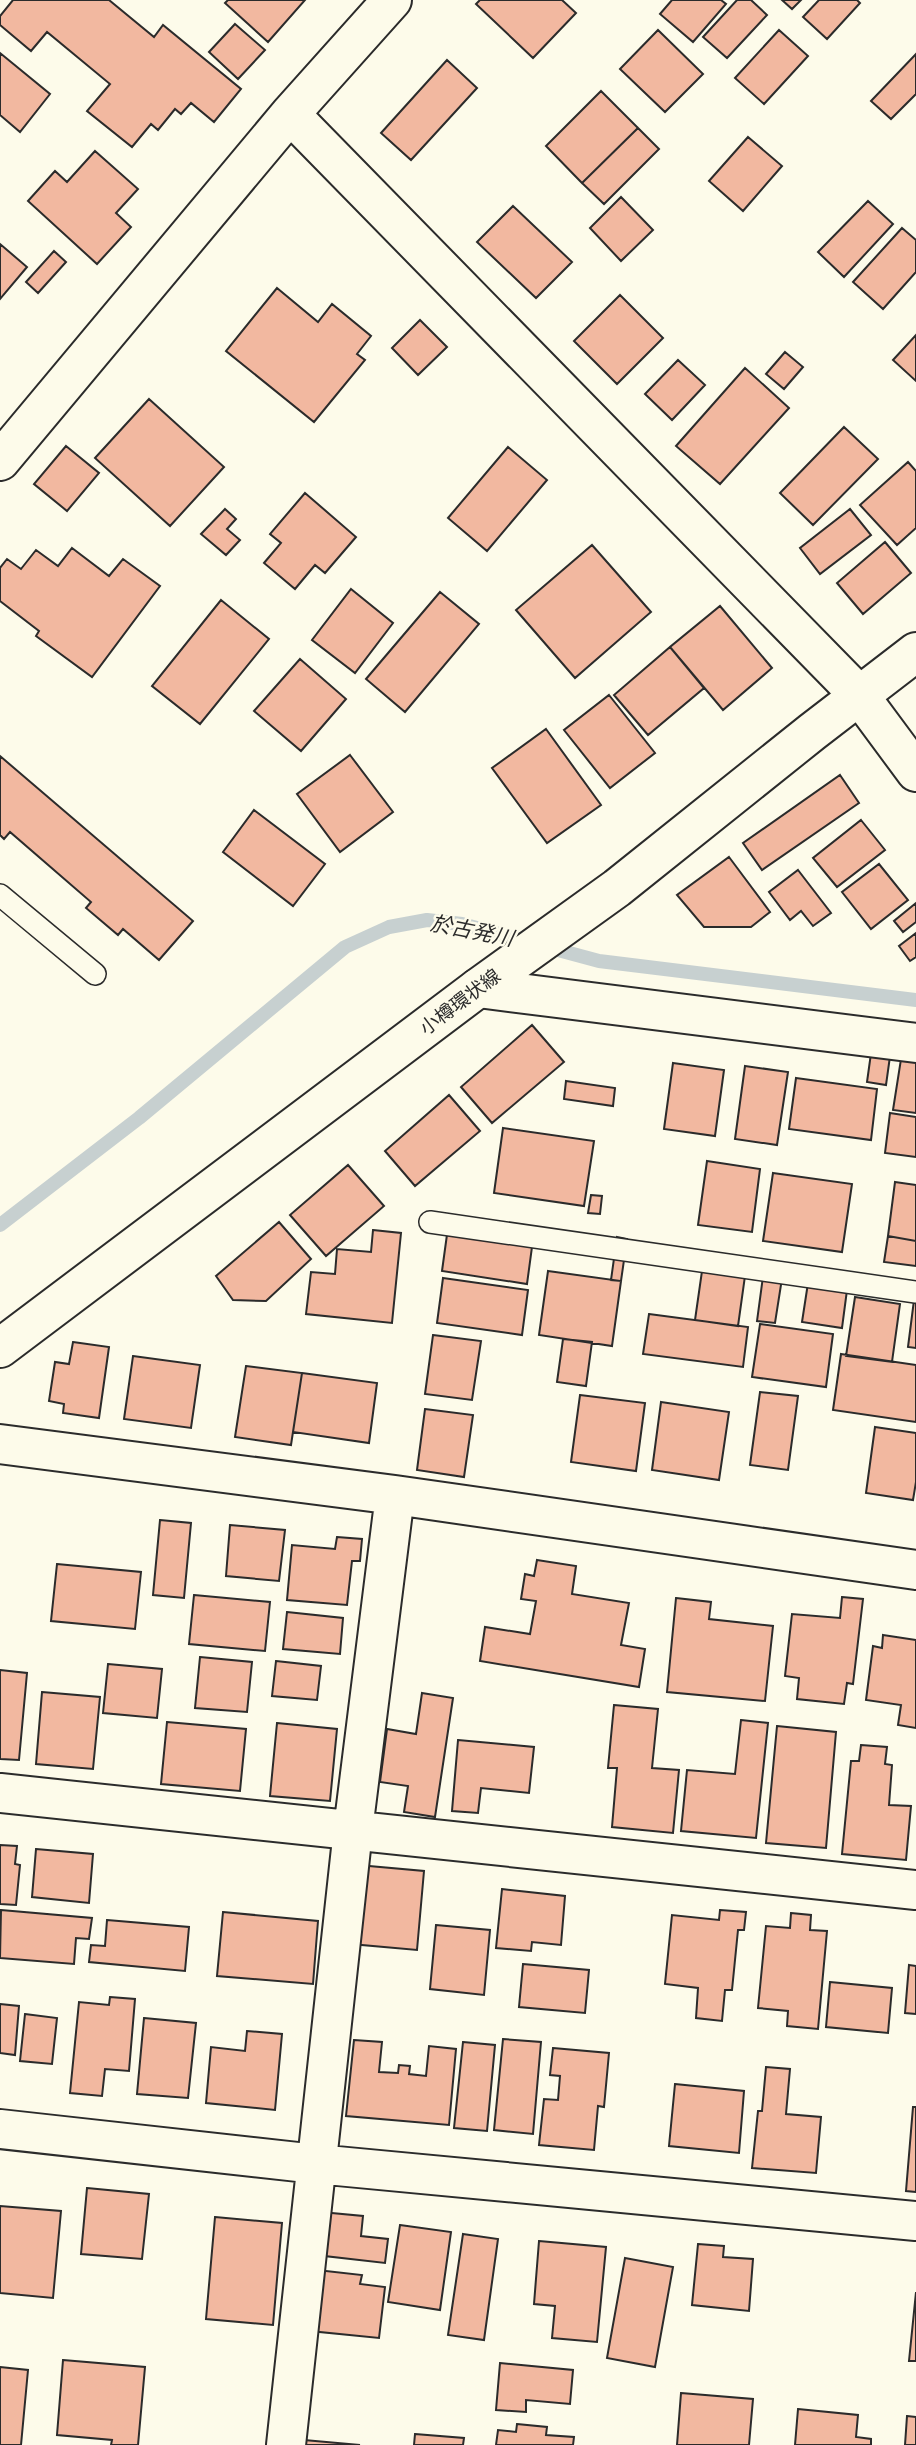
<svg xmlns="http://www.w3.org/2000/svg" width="916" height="2445" font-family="'Crimson Pro','Noto Sans JP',serif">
<rect width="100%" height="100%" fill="#fdfbea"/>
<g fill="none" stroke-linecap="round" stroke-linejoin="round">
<path stroke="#c7d0d0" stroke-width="14" d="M0,1225L139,1118L345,947L389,927L427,920L462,924L599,961L916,1000"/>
</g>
<path fill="#f2b8a0" stroke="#2b2b2b" stroke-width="2" d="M13,0H109L154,37L163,25L241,89L214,122L191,103L181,114L175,109L158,130L151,124L132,147L87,111L110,84L47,32L31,51L0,25V16Z
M228,0H305L268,42L225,3Z
M480,0H562L576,13L533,58L476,4Z
M672,0H721L726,4L693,42L660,14Z
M737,0H751L767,15L727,58L703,37Z
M782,0H801L792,9Z
M819,0H857L860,3L827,39L803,17Z
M235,24L265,50L238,79L209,52Z
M658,30L703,74L665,112L620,69Z
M779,30L808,56L764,104L735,78Z
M0,53L50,94L20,132L0,115Z
M916,54V94L891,119L871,101Z
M447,60L477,88L411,160L381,133Z
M601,91L638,128L582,183L546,146Z
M638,128L659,149L604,204L582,183Z
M748,137L782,166L743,211L709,181Z
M95,151L138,189L116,213L131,227L97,264L28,201L55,171L67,182Z
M621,197L653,230L621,261L590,228Z
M868,201L893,224L844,277L818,252Z
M513,206L572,262L536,298L477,242Z
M902,228L916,240V272L883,309L853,282Z
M0,244L27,267L0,299Z
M54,251L66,262L38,293L26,282Z
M277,288L318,322L332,304L371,336L357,354L365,360L314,422L226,351Z
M620,295L663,338L617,384L574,341Z
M420,320L447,347L418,375L392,348Z
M916,335V381L893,360Z
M785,352L803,367L784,389L766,374Z
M678,360L705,385L672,420L645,394Z
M745,368L789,408L720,484L676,446Z
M149,399L224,467L170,526L95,458Z
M844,427L878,459L813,525L780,493Z
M66,446L99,473L67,511L34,484Z
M508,447L547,480L487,551L448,518Z
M908,462L916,471V528L897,545L860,505Z
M305,493L356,537L325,573L315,565L295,589L264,563L281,543L270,534Z
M225,509L236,519L227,529L240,540L226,555L201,534Z
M850,509L871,535L820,574L800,548Z
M885,542L911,573L863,614L837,583Z
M592,545L651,612L575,678L516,610Z
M72,548L109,576L123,559L160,586L92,677L36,636L39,631L0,601V568L7,559L21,569L36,550L58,566Z
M351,589L393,623L355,673L312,640Z
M440,592L479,624L405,712L366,679Z
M221,600L269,639L200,724L152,686Z
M720,606L772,668L723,710L670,647Z
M670,647L704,688L648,735L614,695Z
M300,659L346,699L301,751L254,711Z
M609,695L655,753L610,788L564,730Z
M546,729L601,805L547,843L492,768Z
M350,755L393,812L340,852L297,794Z
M0,756L193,921L159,960L123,929L118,935L86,908L91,902L10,832L4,839L0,835Z
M840,775L859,803L762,870L743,843Z
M254,810L325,864L293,906L223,852Z
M861,820L885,850L837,887L813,858Z
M729,857L770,912L751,927H704L677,895Z
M879,864L908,900L871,929L842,892Z
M798,870L831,913L813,926L801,911L790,920L769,892Z
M916,903V922L903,932L894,921Z
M916,933V957L910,961L899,946Z
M532,1025L564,1062L492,1123L461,1087Z
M873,1039L892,1042L886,1085L867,1082Z
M901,1059L916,1061V1113L893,1110Z
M673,1063L724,1070L715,1136L664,1129Z
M745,1066L788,1072L777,1145L735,1139Z
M796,1078L877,1089L871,1140L789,1129Z
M566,1081L615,1088L613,1106L564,1099Z
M449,1095L480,1131L415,1186L385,1151Z
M890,1113L916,1117V1157L885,1153Z
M503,1128L594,1141L584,1206L494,1193Z
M707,1161L760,1169L752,1232L698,1225Z
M348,1165L384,1206L326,1256L290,1215Z
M773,1173L852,1184L842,1252L763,1241Z
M895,1182L916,1185V1241L888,1236Z
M591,1195L602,1196L600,1214L588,1213Z
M449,1220L534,1232L527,1284L442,1271Z
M279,1222L311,1259L266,1301L233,1300L216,1276Z
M373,1230L401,1233L392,1323L306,1314L311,1272L335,1274L337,1249L371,1252Z
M888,1236L916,1241V1266L884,1262Z
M617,1237L627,1239L621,1281L611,1280Z
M764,1269L783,1272L775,1323L757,1321Z
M548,1271L621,1281L612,1346L539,1335Z
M702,1271L745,1276L738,1326L695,1320Z
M443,1278L528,1290L522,1335L437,1323Z
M808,1283L847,1290L842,1328L802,1322Z
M855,1297L900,1304L892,1362L846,1356Z
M914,1300H916V1348L908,1347Z
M649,1314L748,1327L743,1367L643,1354Z
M760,1324L833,1334L826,1387L752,1377Z
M433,1335L481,1341L472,1400L425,1394Z
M563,1339L592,1342L586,1386L557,1382Z
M73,1342L109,1347L99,1418L63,1413L64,1404L49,1401L55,1362L69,1364Z
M841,1354L916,1365V1422L833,1410Z
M133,1356L200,1365L191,1428L124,1419Z
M246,1366L302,1373L291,1445L235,1437Z
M302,1373L377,1383L369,1443L293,1432Z
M760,1392L798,1396L788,1470L750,1465Z
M580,1395L645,1403L636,1471L571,1462Z
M661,1402L729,1412L719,1480L652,1470Z
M425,1409L473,1415L464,1477L417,1470Z
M875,1427L916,1433V1482L913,1500L866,1493Z
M160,1520L191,1523L184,1598L153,1595Z
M230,1525L285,1530L279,1581L226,1576Z
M337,1537L362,1539L360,1561H352L347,1605L287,1600L292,1545L335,1549Z
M537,1560L576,1566L572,1594L629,1603L621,1645L645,1649L639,1687L480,1661L485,1627L530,1634L536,1601L521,1599L525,1574L534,1576Z
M57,1564L141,1572L135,1629L51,1621Z
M194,1595L270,1602L265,1651L189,1644Z
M842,1597L863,1599L853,1684L847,1683L844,1704L797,1699L799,1678L785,1676L792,1614L840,1618Z
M676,1598L711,1602L709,1619L773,1626L765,1701L667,1692Z
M287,1612L343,1618L340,1654L283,1649Z
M883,1635L916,1640V1728L898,1725L901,1705L866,1700L873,1646L882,1648Z
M200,1657L252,1662L247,1712L195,1708Z
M276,1661L321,1666L317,1700L272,1696Z
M108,1664L162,1669L157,1718L103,1713Z
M0,1670L27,1673L19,1760L0,1759Z
M42,1692L100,1697L93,1769L36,1764Z
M422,1693L453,1698L435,1817L404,1812L408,1786L380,1782L387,1729L416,1734Z
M614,1705L658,1709L652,1768L679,1770L673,1833L612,1827L617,1768H608Z
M741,1720L768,1723L756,1838L681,1831L687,1770L735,1774Z
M167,1722L246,1729L240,1791L161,1784Z
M277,1723L337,1729L330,1801L270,1796Z
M777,1726L836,1732L826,1848L766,1843Z
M458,1740L534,1747L529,1793L481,1788L478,1813L452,1811Z
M861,1745L887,1747L885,1764L892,1765L889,1805L911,1806L906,1860L842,1854L851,1761H859Z
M0,1845L17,1846L15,1864L20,1865L16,1905L0,1904Z
M36,1849L93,1854L89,1903L32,1897Z
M358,1865L424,1871L417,1950L351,1944Z
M502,1889L565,1896L561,1945L532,1942L531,1951L496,1948Z
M1,1910L92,1918L89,1939L76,1938L74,1964L0,1958Z
M720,1910L746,1912L744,1930H738L732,1990H725L722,2021L696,2018L698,1988L665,1984L672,1915L719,1920Z
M223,1912L318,1921L313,1984L217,1976Z
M791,1913L811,1915L810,1930L827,1931L818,2029L787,2026L788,2011L758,2008L766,1926L790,1928Z
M107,1920L189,1927L185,1971L89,1962L91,1945L105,1946Z
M436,1925L490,1930L484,1995L430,1989Z
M523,1964L589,1970L585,2013L519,2007Z
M909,1965L916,1966V2014L905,2013Z
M830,1982L892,1988L888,2033L826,2027Z
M110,1997L135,1999L129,2071L105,2069L102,2096L70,2093L79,2002L109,2005Z
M0,2004L19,2006L15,2055L0,2053Z
M25,2014L57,2018L52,2064L20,2061Z
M144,2018L196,2023L188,2098L137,2094Z
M247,2031L282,2034L275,2110L206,2103L211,2047L245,2051Z
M503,2039L541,2042L533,2134L494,2130Z
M354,2040L382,2042L379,2072L398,2073L399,2065L410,2066L409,2074L426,2076L429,2046L456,2049L449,2125L346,2116Z
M463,2042L495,2045L487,2131L454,2128Z
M553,2048L609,2053L604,2107L598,2106L594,2150L539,2145L544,2099L558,2100L560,2076L550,2075Z
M766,2067L790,2069L786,2114L821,2117L816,2173L752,2168L758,2111H762Z
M675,2084L744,2091L739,2153L669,2146Z
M913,2107H916V2192L906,2191Z
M87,2188L149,2194L142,2259L81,2254Z
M0,2206L61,2211L53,2298L0,2293Z
M321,2212L363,2216L361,2236L388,2239L385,2263L316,2255Z
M215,2217L282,2223L273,2325L206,2319Z
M400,2225L451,2232L440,2310L388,2302Z
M463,2234L498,2239L484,2340L448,2335Z
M539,2241L606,2247L597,2342L552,2338L555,2306L534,2304Z
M698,2244L724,2246L723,2257L753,2259L749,2311L692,2305Z
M625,2258L673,2267L655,2367L607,2358Z
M317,2270L362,2275L360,2284L385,2287L379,2338L310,2331Z
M916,2292V2361H909Z
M63,2360L145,2367L138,2445H111L112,2440L57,2435Z
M500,2363L573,2370L570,2404L526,2400V2412L496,2410Z
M0,2367L28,2370L21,2445H0Z
M681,2393L753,2399L749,2445H677Z
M798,2409L858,2415L856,2437L871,2439V2445H795Z
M907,2416L916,2417V2445H905Z
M517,2424L547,2427L546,2435L574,2437L573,2445H496L498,2430L516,2432Z
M415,2434L464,2438L463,2445H414Z
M304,2440L360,2445H303Z"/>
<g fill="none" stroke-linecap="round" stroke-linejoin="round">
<g stroke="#2b2b2b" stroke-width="24">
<path id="service" d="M0,895L95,974
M430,1222L916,1292"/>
</g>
<g stroke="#2b2b2b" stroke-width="42">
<path id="minor" d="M478,988L916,1043
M0,1444L395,1495L916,1570
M0,1793L916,1890
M0,2129L316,2164L916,2221
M286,2445L353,1830L395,1495"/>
</g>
<g stroke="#2b2b2b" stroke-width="42">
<path id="tertiary" d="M290,114L859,695L916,772
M0,461L290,114L392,0"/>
</g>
<g stroke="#2b2b2b" stroke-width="42">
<path id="secondary" d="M0,1348L478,988L617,888L812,732L916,652"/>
</g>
<use href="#service" stroke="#fdfbea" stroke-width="21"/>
<use href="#minor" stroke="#fdfbea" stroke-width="38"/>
<use href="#tertiary" stroke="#fdfbea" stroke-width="38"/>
<use href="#secondary" stroke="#fdfbea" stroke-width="38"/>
</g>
<g text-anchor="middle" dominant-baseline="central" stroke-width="5" stroke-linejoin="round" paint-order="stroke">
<g font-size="19" fill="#2b2b2b" stroke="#fdfbea">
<text transform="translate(460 1002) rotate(-37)">小樽環状線</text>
</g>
<g font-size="21" font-style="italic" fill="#2b2b2b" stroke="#fdfbea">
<text transform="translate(472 931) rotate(11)">於古発川</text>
</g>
</g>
</svg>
